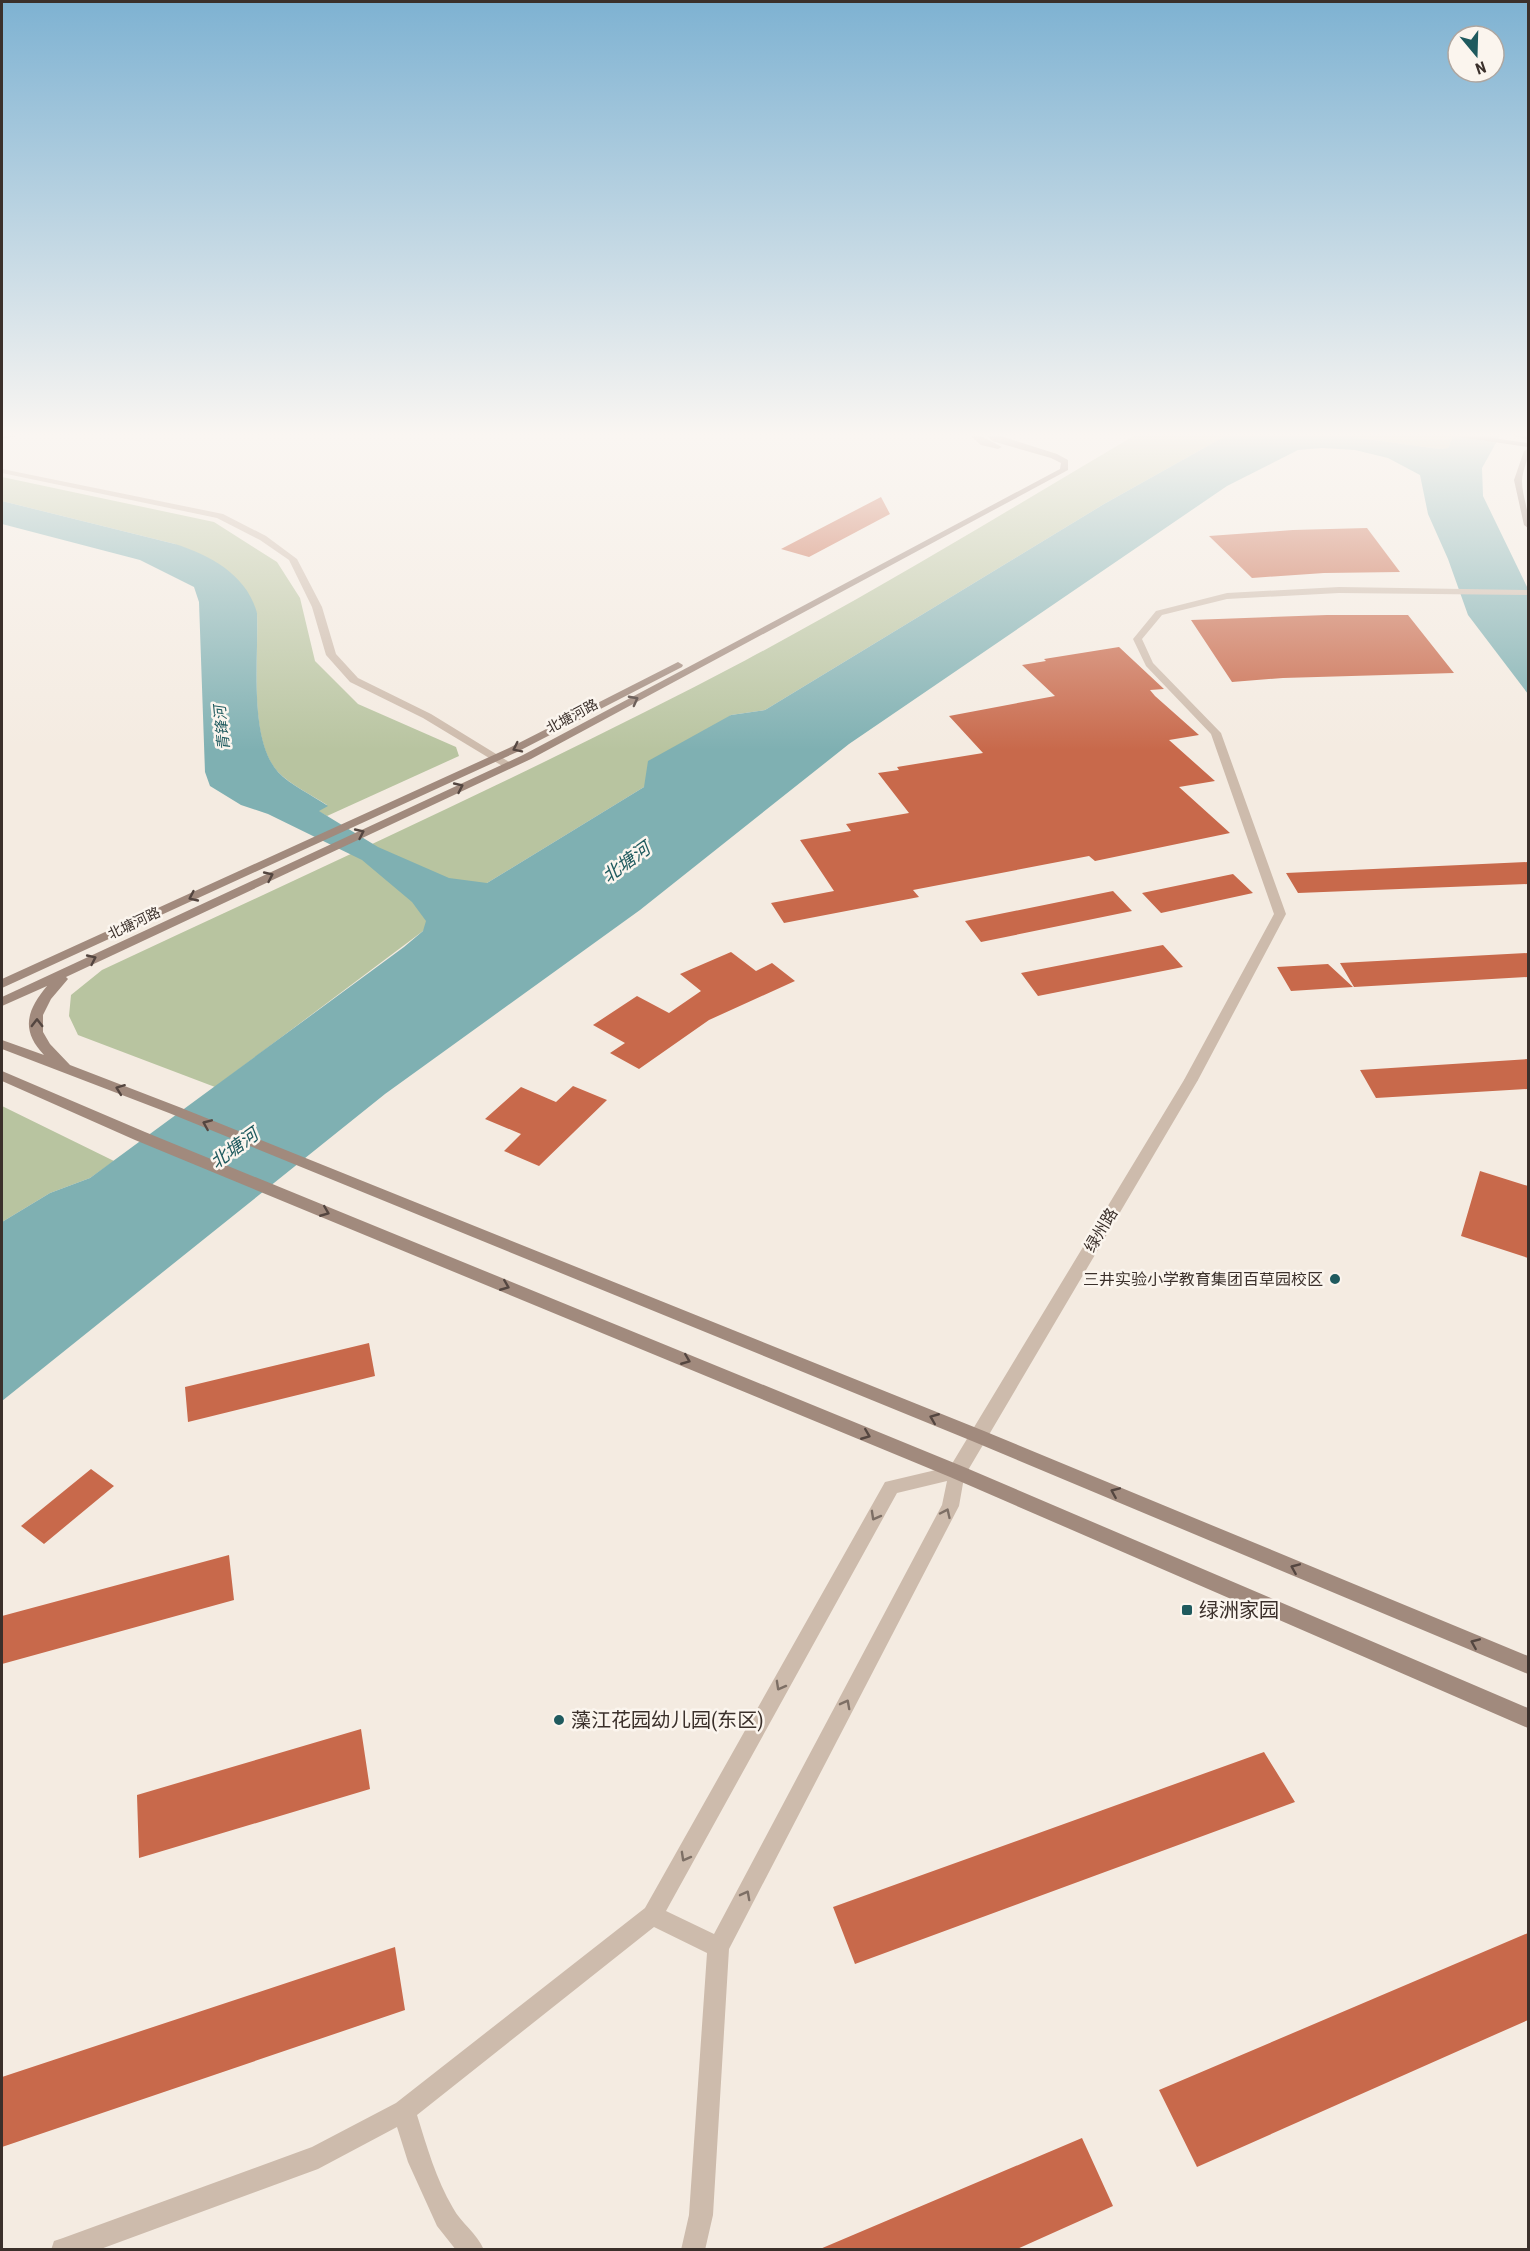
<svg xmlns="http://www.w3.org/2000/svg" width="1530" height="2251" font-family="'Roboto Condensed','Noto Sans SC',sans-serif">
<rect width="100%" height="100%" fill="#f4ebe1"/>
<path fill="#b8c4a0" d="M1137,434H1229L1104,504L765,710L731,715L644,787L487,883L215,1087L78,1035L69,1016L71,995L102,970C318,869 535,771 746,660C879,589 1007,511 1137,434Z
M1330,434H1454L1448,448L1440,449Z
M2,477L214,522L277,562L300,598L315,661L358,704L456,747L459,756L327,816L318,811L327,805C312,795 290,785 277,771C248,737 259,658 257,613L175,544L2,501Z
M2,1106L114,1161L90,1178L50,1193L2,1222Z"/>
<path fill="#7fb0b2" d="M1229,434H1330L1440,449L1448,448L1454,434H1501L1482,468L1483,496L1528,589V694L1468,615L1448,559L1428,514L1420,475L1388,458L1355,450L1322,448L1298,450L1227,486L849,744L640,910L385,1094L2,1401V1222L50,1193L90,1178L404,947L423,931L426,921L412,902L362,860L268,814L241,805L210,786L205,772L199,602L194,587L140,560L2,524V501L175,544C210,555 247,575 257,613C259,657 248,738 278,772C290,785 312,795 328,806L319,811L378,847L449,878L487,883L644,787L648,761L731,715L765,710L1104,504Z"/>
<path fill="#c8694b" d="M881,497L890,514L809,557L781,549Z
M1367,528L1400,572L1324,573L1252,578L1209,536L1293,530Z
M1327,615H1408L1454,673L1283,678L1232,682L1191,620Z
M1119,647L1164,689L1150,690L1155,696L1199,735L1169,740L1215,781L1179,787L1230,833L1095,861L1089,856L913,890L919,897L784,923L771,903L834,891L800,840L851,831L846,824L909,813L878,773L899,770L897,767L983,753L949,716L1055,696L1022,665L1046,661L1044,659Z
M1528,862V884L1298,893L1286,873Z
M1233,874L1253,893L1161,913L1142,893Z
M1113,891L1132,911L981,942L965,921Z
M1163,945L1183,967L1038,996L1021,973Z
M731,952L756,971L772,963L795,981L709,1020L639,1069L610,1053L625,1043L593,1025L637,996L669,1013L701,991L680,974Z
M1528,953V977L1354,987L1340,963Z
M1328,964L1353,987L1291,991L1277,967Z
M1528,1059V1089L1376,1098L1360,1070Z
M573,1086L607,1100L539,1166L504,1151L521,1134L485,1119L521,1087L556,1102Z
M1480,1171L1528,1186V1258L1461,1236Z
M369,1343L375,1376L188,1422L185,1387Z
M91,1469L114,1486L44,1544L21,1526Z
M229,1555L234,1600L2,1664V1616Z
M361,1729L370,1789L139,1858L137,1795Z
M1264,1752L1295,1802L855,1964L833,1907Z
M1528,1933V2020L1197,2167L1159,2090Z
M395,1947L405,2010L2,2147V2077Z
M1082,2138L1113,2206L1015,2250L820,2249Z"/>
<g fill="none" stroke-linecap="round" stroke-linejoin="round">
<path fill="#cdbbac" fill-rule="evenodd" d="M1339,587L1528,590V595L1339,593L1227,599L1162,615L1142,639L1153,663L1221,733L1286,914L1198,1080L1191,1084L1186,1083L1184,1080L1274,914L1211,734L1146,666L1133,639L1156,611L1227,593Z
M957,1465L963,1467L965,1472L959,1506L729,1949L713,2215L705,2250H681L689,2215L707,1953L654,1927L417,2115C427,2147 436,2179 453,2208C461,2223 477,2233 484,2250H456L437,2226L408,2162L397,2127L318,2169L98,2250H51L54,2241L63,2238L312,2147L396,2103L645,1908L885,1482ZM947,1481L942,1505L714,1934L666,1911L897,1493Z"/>
<path fill="#cdbbac" fill-rule="evenodd" d="M2,469L223,514L266,536L297,559L322,607L336,654L358,678L431,714L514,765L508,768L504,767L423,718L350,682L326,655L312,607L289,560L260,540L217,518L2,473Z
M1191,1075L1198,1080L964,1477L957,1480L950,1477L948,1472L950,1467L1184,1080Z"/>
<path fill="#a18a7d" fill-rule="evenodd" d="M17,434V436L2,439V435Z
M968,434H977L1002,447L998,449L981,445Z
M986,434H994L1057,454L1068,460V470L531,759L66,977L68,979L51,999L43,1015V1032L50,1044L70,1065L179,1107L984,1431L1528,1656V1674L972,1441L169,1113L2,1049V1040L44,1055C21,1031 26,1011 47,986L2,1006V997L523,755L1060,469L1061,463L1051,458L992,441Z
M1528,449C1529,460 1522,470 1522,481C1522,497 1530,511 1528,528L1524,525L1514,480L1524,451Z
M678,662L683,665L682,667L517,752L2,988V979L509,748Z
M2,1071L145,1132L964,1467L1528,1708V1728L950,1477L135,1140L2,1081Z"/>
<path fill="#7d675c" fill-rule="evenodd" d="M1440,434H1464L1528,443V447Z"/>
<path fill="#5c4a42" fill-rule="evenodd" d="M1513,434H1528V439L1514,436Z"/>
</g>
<defs><path id="oneway-chevron" d="M-2-3.5L2.5 0L-2 3.5" fill="none" stroke-width="1.6" stroke-linecap="round" stroke-linejoin="round" transform="scale(1.5)"/></defs>
<g stroke="#544640">
<use href="#oneway-chevron" transform="translate(634 700) rotate(-28)"/>
<use href="#oneway-chevron" transform="translate(517 748) rotate(154)"/>
<use href="#oneway-chevron" transform="translate(459 787) rotate(-25)"/>
<use href="#oneway-chevron" transform="translate(360 833) rotate(-25)"/>
<use href="#oneway-chevron" transform="translate(269 876) rotate(-25)"/>
<use href="#oneway-chevron" transform="translate(193 897) rotate(155)"/>
<use href="#oneway-chevron" transform="translate(92 959) rotate(-25)"/>
<use href="#oneway-chevron" transform="translate(37 1023) rotate(-90)"/>
<use href="#oneway-chevron" transform="translate(120 1089) rotate(-159)"/>
<use href="#oneway-chevron" transform="translate(207 1124) rotate(-157)"/>
<use href="#oneway-chevron" transform="translate(325 1212) rotate(22)"/>
<use href="#oneway-chevron" transform="translate(505 1286) rotate(22)"/>
<use href="#oneway-chevron" transform="translate(686 1360) rotate(22)"/>
<use href="#oneway-chevron" transform="translate(934 1418) rotate(-158)"/>
<use href="#oneway-chevron" transform="translate(866 1435) rotate(22)"/>
<use href="#oneway-chevron" transform="translate(1115 1492) rotate(-157)"/>
<use href="#oneway-chevron" transform="translate(1295 1568) rotate(-157)"/>
<use href="#oneway-chevron" transform="translate(1475 1643) rotate(-157)"/>
</g>
<g stroke="#7d6f65">
<use href="#oneway-chevron" transform="translate(946 1513) rotate(-65)"/>
<use href="#oneway-chevron" transform="translate(875 1516) rotate(119)"/>
<use href="#oneway-chevron" transform="translate(780 1686) rotate(119)"/>
<use href="#oneway-chevron" transform="translate(846 1704) rotate(-62)"/>
<use href="#oneway-chevron" transform="translate(685 1857) rotate(119)"/>
<use href="#oneway-chevron" transform="translate(746 1895) rotate(-62)"/>
</g>
<linearGradient id="sky" x2="0" y2="1"><stop stop-color="#7eb2d2"/><stop offset="0.58" stop-color="#faf6f2"/><stop offset="1" stop-color="#faf6f2" stop-opacity="0"/></linearGradient>
<rect width="1530" height="750" fill="url(#sky)"/>
<g fill="#1f5a5e" stroke="#fbf5ee" stroke-width="2">
<circle cx="1335" cy="1279" r="6"/>
<rect x="1181" y="1604" width="12" height="12" rx="3"/>
<circle cx="559" cy="1720" r="6"/>
</g>
<g text-anchor="middle" dominant-baseline="central" stroke-width="5" stroke-linejoin="round" paint-order="stroke">
<g font-size="14" fill="#3b302b" stroke="#fbf5ee">
<text transform="translate(572 716) rotate(-28)">北塘河路</text>
<text transform="translate(134 923) rotate(-25)">北塘河路</text>
</g>
<g font-size="15" font-style="italic" fill="#1f5a5e" stroke="#fbf5ee">
<text transform="translate(222 728) rotate(-96)">青锋河</text>
</g>
<g font-size="16" fill="#3b302b" stroke="#fbf5ee">
<text transform="translate(1101 1230) rotate(-59)">绿州路</text>
</g>
<g font-size="16" fill="#3b302b" stroke="#fbf5ee" text-anchor="end">
<text x="1323" y="1279">三井实验小学教育集团百草园校区</text>
</g>
<g font-size="18" font-style="italic" fill="#1f5a5e" stroke="#fbf5ee">
<text transform="translate(626 862) rotate(-36)">北塘河</text>
<text transform="translate(234 1148) rotate(-36)">北塘河</text>
</g>
<g font-size="20" fill="#3b302b" stroke="#fbf5ee" text-anchor="start">
<text x="1199" y="1610">绿洲家园</text>
<text x="571" y="1720">藻江花园幼儿园(东区)</text>
</g>
</g>
<rect width="1530" height="2251" fill="none" stroke="#3b302b" stroke-width="6"/>
<g transform="translate(1476 54) rotate(161)"><circle r="28" fill="#fbf5ee" stroke="#aea6a0" stroke-width="1.5"/>
<path d="M0-4.5L10 22L0 15L-10 22Z" fill="#1f5a5e"/>
<text y="-9" font-size="16" font-weight="bold" text-anchor="middle" fill="#3b302b">N</text>
</g>
</svg>
